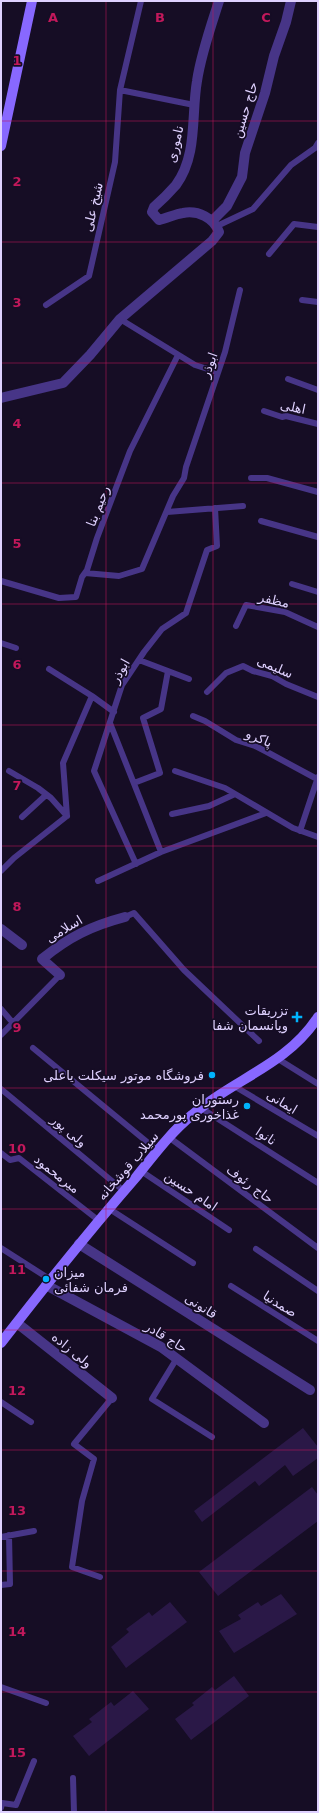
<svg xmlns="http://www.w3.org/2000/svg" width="319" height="1813" font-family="'DejaVu Sans','Noto Naskh Arabic',sans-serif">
<rect width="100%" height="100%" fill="#160d25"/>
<path fill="#2a1847" d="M303,1428L318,1447V1458L293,1476L285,1465L259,1486L255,1481L202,1522L194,1511Z
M312,1487L318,1495V1521L218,1596L199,1572Z
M281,1594L297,1614L234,1653L219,1631L241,1619L238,1615L258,1602L261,1606Z
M170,1602L187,1622L126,1668L111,1647L129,1632L126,1629L149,1612L152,1616Z
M234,1676L249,1696L191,1740L175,1719L194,1705L192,1703L212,1687L215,1690Z
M133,1691L149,1709L89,1756L73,1736L92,1722L89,1719L111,1702L114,1706Z"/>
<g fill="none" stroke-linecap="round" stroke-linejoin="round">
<path stroke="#473587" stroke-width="6" d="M120,90L194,105
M217,226L253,209L291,165L315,148L318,143
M269,254L294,224L318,227
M302,300L318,302
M46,305L89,276L115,162L120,90L141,1
M120,319L195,365L217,372
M288,379L318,390
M264,411L282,417L286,416L318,424
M251,478H267L318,492
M167,512L243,506
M261,521L318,537
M85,573L119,576L142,569L173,496L184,478L186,467L225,352L240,290
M1,581L59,598L76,597L82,577L87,570L97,538L130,451L178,355
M292,584L318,592
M236,626L246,605L285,612L318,627
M1,643L16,648
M139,660L189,679
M49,669L92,696L114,712
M207,692L226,673L243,666L253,671L272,676L286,684L318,697
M193,716L205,721L236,740L255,746L267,752L317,779
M110,723L161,852
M175,771L225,788L293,828L318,837
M134,783L160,773L143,718L161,709L168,671
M172,814L209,806L235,794
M67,816L63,763L92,696
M22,817L46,795
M300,831L318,777
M136,864L94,771L122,685L144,652L162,629L186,613L207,550L217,546L215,508
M1,871L14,858L67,816L51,798L38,788L9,771
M98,881L161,852L266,813
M125,917L134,913L184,970L259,1041
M1,1009L13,1023
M1,1035L60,975
M33,1048L158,1151
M278,1059L318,1084
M234,1086L318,1136
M1,1089L124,1191
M201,1108L318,1183
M170,1138L318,1248
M1,1153L10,1160L19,1158L98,1220
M141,1171L229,1230
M108,1208L193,1263
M1,1248L51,1280
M256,1249L318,1291
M231,1286L318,1341
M177,1358L152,1399L212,1437
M1,1402L31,1422
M1,1537L34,1531
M100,1577L72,1567L82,1501L94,1459L74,1444L112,1398
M1,1585L10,1584L9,1535
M1,1687L46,1703
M73,1778L74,1812
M1,1808L2,1803L16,1805L34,1761"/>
<path stroke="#473587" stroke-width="10" d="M212,221L227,206L242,177L245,153L265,93L274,56L286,22L291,1
M1,398L63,383L90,355L120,319L212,241L219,232C214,218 198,210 183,213C175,214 168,218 159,220L152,212L154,207C162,200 169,193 176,185C198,155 191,115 197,81C201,54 211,26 219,1
M1,929L22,945
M60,975L42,959C69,937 91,926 125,917
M79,1244L310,1390
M46,1285L161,1347L264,1423
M17,1323L112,1398"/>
<path stroke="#8868ff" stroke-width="10" d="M1,146L32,1
M1,1343C45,1286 90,1230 137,1176C154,1155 171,1132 192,1115C233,1079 286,1066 318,1017"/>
</g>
<path fill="none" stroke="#c2185b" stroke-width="1" stroke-opacity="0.55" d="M106,1V1812M213,1V1812M1,121H318M1,242H318M1,363H318M1,483H318M1,604H318M1,725H318M1,846H318M1,967H318M1,1088H318M1,1209H318M1,1330H318M1,1450H318M1,1571H318M1,1692H318"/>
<g fill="#00b3fc" stroke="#160d25" stroke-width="1.5">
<path d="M295 1011h4v4h4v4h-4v4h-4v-4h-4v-4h4z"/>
<circle cx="212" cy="1075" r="4"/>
<circle cx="247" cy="1106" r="4"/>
<circle cx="46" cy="1279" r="4"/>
</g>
<g text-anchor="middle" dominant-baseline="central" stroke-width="3.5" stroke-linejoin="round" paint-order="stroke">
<g font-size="13" fill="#dfd1ff" stroke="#160d25">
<text transform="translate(245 110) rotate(-73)">حاج حسین</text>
<text transform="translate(175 144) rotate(-77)">ناموری</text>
<text transform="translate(93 207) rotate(-77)">شیخ علی</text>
<text transform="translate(209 365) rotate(-70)">ابوذر</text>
<text transform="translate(293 407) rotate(12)">اهلی</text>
<text transform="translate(98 506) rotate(-69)">رحیم بنا</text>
<text transform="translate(274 600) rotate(13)">مظفر</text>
<text transform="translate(275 667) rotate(23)">سلیمی</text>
<text transform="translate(120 671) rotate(-61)">ابوذر</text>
<text transform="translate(259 738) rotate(23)">پاکرو</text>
<text transform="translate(64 929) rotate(-31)">اسلامی</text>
<text transform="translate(282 1102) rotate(31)">ایمانی</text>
<text transform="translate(69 1131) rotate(40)">ولی پور</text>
<text transform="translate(266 1136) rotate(33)">نانوا</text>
<text transform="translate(128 1166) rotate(-49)">سیلاب قوشخانه</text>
<text transform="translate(57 1174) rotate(38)">میرمحمود</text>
<text transform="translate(250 1184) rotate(37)">حاج رئوف</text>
<text transform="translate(191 1191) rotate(34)">امام حسین</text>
<text transform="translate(280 1304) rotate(32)">صمدنیا</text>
<text transform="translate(201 1306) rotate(32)">قانونی</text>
<text transform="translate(166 1337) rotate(32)">حاج قادر</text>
<text transform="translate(72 1350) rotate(39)">ولی زاده</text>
</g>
<g font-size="13" fill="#dfd1ff" stroke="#160d25" text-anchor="end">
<text x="288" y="1010">تزریقات<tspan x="288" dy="15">وپانسمان شفا</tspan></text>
<text x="204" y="1075">فروشگاه موتور سیکلت یاعلی</text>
<text x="239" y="1099">رستوران<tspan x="239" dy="15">غذاخوری پورمحمد</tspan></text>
<text x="54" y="1272" text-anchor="start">میزان<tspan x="54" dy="15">فرمان شفائی</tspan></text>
</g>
</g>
<g font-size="13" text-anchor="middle" font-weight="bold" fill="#c2185b" stroke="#160d25" stroke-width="3.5" stroke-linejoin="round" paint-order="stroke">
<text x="53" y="22">A</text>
<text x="160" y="22">B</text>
<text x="266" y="22">C</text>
<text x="17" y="65">1</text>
<text x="17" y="186">2</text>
<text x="17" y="307">3</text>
<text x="17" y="428">4</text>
<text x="17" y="548">5</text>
<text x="17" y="669">6</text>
<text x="17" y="790">7</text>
<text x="17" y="911">8</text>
<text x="17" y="1032">9</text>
<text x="17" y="1153">10</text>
<text x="17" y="1274">11</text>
<text x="17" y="1395">12</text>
<text x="17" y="1515">13</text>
<text x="17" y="1636">14</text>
<text x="17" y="1757">15</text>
</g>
<rect width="319" height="1813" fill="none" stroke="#dfd1ff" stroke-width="4"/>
</svg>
